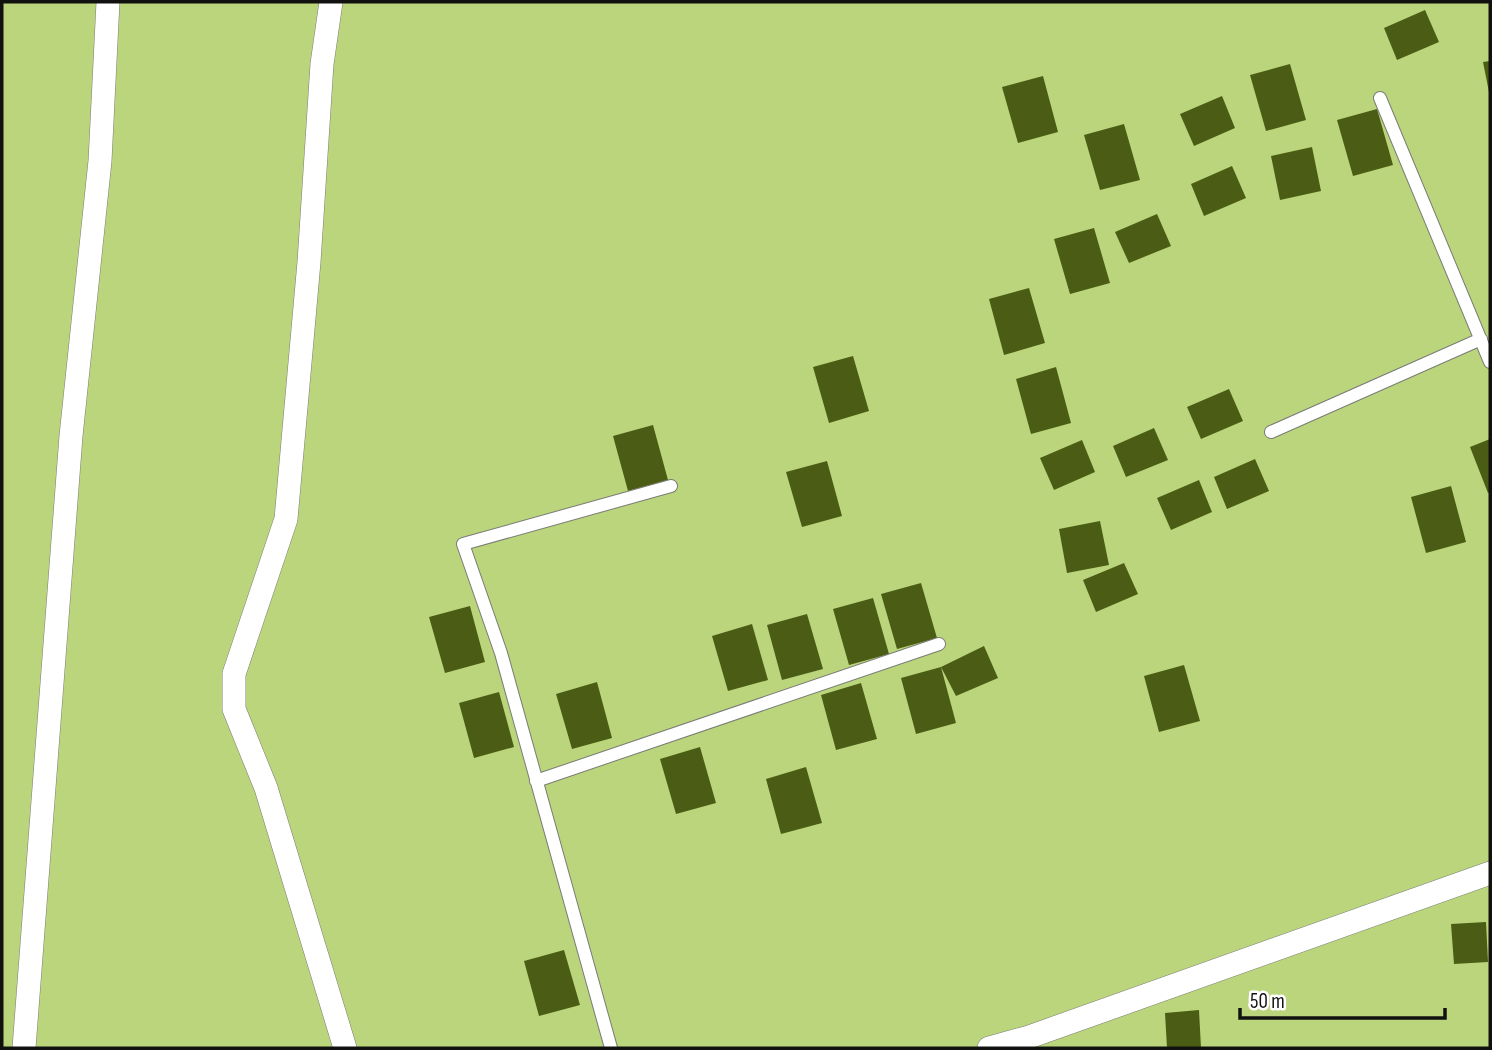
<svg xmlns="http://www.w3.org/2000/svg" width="1492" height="1050" font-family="'Sofia Sans Condensed',sans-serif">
<rect width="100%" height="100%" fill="#eceee8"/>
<path fill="#bad57b" d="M2,2H1490V1048H2Z"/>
<path fill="#4b5d14" d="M1425,10L1439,42L1397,60L1384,28Z
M1490,61V92H1489L1483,62Z
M1290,64L1306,120L1266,131L1250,75Z
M1043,76L1058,132L1018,143L1002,87Z
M1222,96L1235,128L1194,146L1180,114Z
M1377,109L1393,165L1353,176L1337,120Z
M1124,124L1140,180L1100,190L1084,135Z
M1312,147L1321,191L1280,200L1271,156Z
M1232,166L1246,198L1204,216L1191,184Z
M1157,214L1171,246L1129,263L1115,232Z
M1094,228L1110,283L1070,294L1054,239Z
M1029,288L1045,343L1004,355L989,299Z
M853,356L869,411L829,423L813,367Z
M1056,367L1071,423L1031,434L1016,379Z
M1229,389L1243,421L1201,439L1187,407Z
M653,425L668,480L628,491L613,436Z
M1154,428L1168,460L1126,477L1113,446Z
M1490,439V492L1488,493L1470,447Z
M1082,440L1095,472L1054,490L1040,458Z
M1255,459L1269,491L1227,509L1214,477Z
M827,461L842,516L802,527L786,472Z
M1199,480L1212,512L1171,530L1157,498Z
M1451,486L1466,542L1426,553L1411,497Z
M1100,521L1109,565L1067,573L1059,529Z
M1124,563L1138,594L1096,612L1083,580Z
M921,583L937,638L897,649L881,594Z
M873,598L889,654L849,665L833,609Z
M470,606L485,662L445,673L429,617Z
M807,614L823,669L782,680L767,625Z
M752,624L768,680L728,691L712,636Z
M984,646L998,678L956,696L941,667L956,723L916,734L901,678L941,667Z
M1184,665L1200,721L1159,732L1144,676Z
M597,682L612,738L572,749L556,694Z
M861,683L877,739L836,750L821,695Z
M499,692L514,747L474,758L459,703Z
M700,747L716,803L676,814L660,759Z
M806,767L822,823L781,834L766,779Z
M1486,922L1488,962L1454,964L1451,924Z
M564,950L580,1005L539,1016L524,961Z
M1199,1010L1201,1048H1167L1165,1013Z"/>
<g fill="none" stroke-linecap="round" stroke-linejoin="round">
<g stroke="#7a7c77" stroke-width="14">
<path id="lane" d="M1380,98L1490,362
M1271,432L1481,339
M536,781L939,644
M611,1048L501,653L463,544L671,486"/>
</g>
<g stroke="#7a7c77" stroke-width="24">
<path id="street" d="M331,2L322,64L309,262L286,519L234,674V709L266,788L345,1048
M24,1048L71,436L100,161L108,2
M989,1048L1029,1037L1490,873"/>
</g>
<use href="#lane" stroke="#fff" stroke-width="12"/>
<use href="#street" stroke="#fff" stroke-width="23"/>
</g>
<rect width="1492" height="1050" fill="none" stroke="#111210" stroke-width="7"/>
<path d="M1240 1008v10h205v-10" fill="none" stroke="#111210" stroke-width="3.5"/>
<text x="1250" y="1008" font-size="21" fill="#111210" stroke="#ffffff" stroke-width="5" paint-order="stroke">50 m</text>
</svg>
